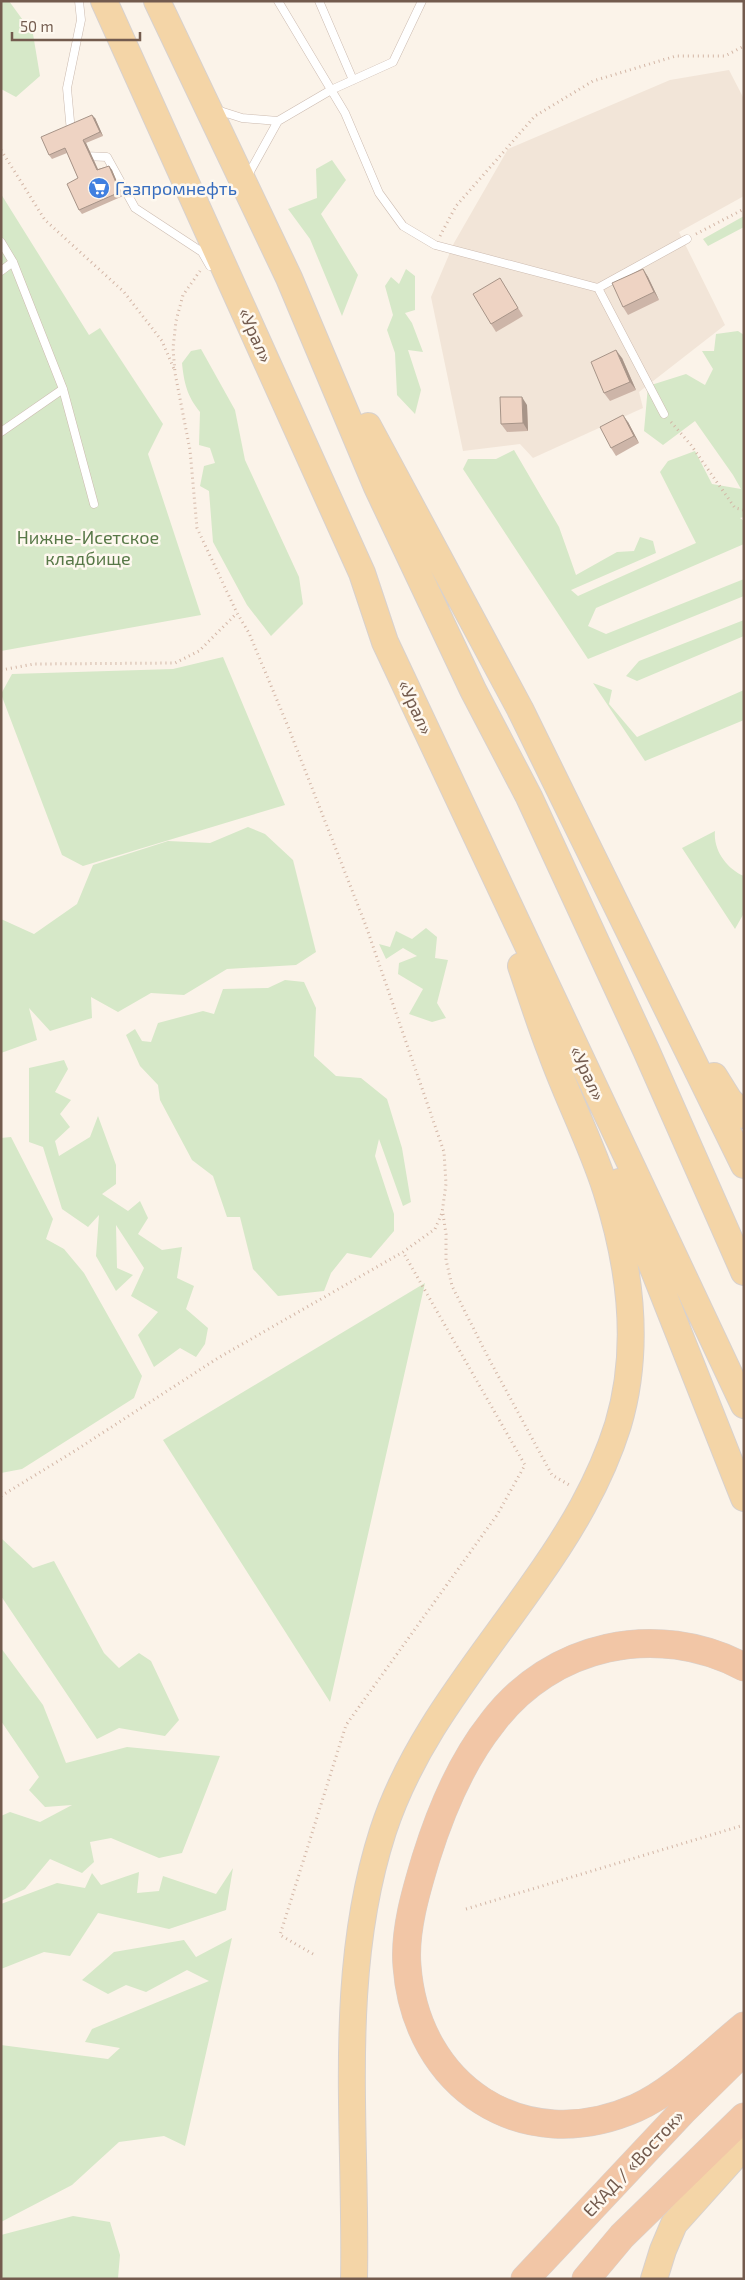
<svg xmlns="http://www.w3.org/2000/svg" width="745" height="2280" font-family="'Exo 2',sans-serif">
<rect width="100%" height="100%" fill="#fbf3e9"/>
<path fill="#f2e5d8" d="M729,70L744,99V196L679,232L725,325L639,392L643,408L533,458L520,444L463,451L431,297L454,243L508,149L670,80Z"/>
<path fill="#d6e8c8" d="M1,1H9L33,34L40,76L16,97L1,89Z
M332,160L346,180L321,214L358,275L342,316L310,239L288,209L317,198L316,169Z
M1,194L89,335L100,328L163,424L148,454L201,615L1,651Z
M744,216V227L708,246L703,239Z
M406,269L415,276V310L405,313L412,323L423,352L408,350L421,390L415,414L397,395L395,353L387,330L393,315L385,286L391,277L399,284Z
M738,331L744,335V517L740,518L744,521V544L596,608L588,626L606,634L744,579V596L588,659L463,469L468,459H496L514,450L559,527L576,575L617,552L634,551L640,537L653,541L656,553L571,590L578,596L696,543L660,472L668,461L695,451L712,484L741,489L733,475L695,421L663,445L644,431L648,386L686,374L705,385L713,369L702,351H714L716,334Z
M201,349L235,410L245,460L299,577L303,604L271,636L247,605L213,542L209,491L200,486L204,466L215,463L210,448L199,445L200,412C187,396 184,383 182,363L191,351Z
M744,620V636L637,681L626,676L639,661Z
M223,657L285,805L83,866L62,855L1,694L12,674L173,669Z
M593,683L612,690L609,704L637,737L744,690V720L645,761Z
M248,827L265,834L293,860L316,952L296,965L227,969L184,995L151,993L118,1012L91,997L92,1018L50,1031L29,1008L37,1040L1,1053V919L34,934L77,904L93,865L168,841L210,843Z
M715,831C713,850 727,869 744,876V913L735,929L682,848Z
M426,928L437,937L435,958L448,960L437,1003L446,1018L432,1022L409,1014L423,989L398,974L399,963L417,956L403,948L386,959L379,944L390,947L396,931L412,939Z
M285,980L304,982L316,1008L314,1056L336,1076L361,1078L387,1099L402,1148L411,1202L403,1206L379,1139L375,1156L394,1214V1231L371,1258L347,1253L331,1273L324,1291L278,1296L253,1269L240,1217H227L213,1176L192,1160L160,1100L158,1085L140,1066L126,1035L135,1029L142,1041L151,1042L158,1023L203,1011L214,1014L223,989L268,988Z
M64,1060L68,1069L55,1092L71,1100L60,1114L70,1127L55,1141L59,1156L90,1137L98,1116L116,1165V1184L102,1194L128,1211L140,1201L148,1218L138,1234L162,1250L182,1247L177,1278L194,1286L186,1309L208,1328L205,1344L196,1357L180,1348L154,1367L138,1335L158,1312L131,1296L144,1268L116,1225L117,1268L133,1275L116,1291L96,1256L99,1215L88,1227L62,1209L43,1147L29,1142V1068Z
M11,1137L53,1219L46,1239L64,1249L84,1273L142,1376L134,1398L22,1469L1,1473V1138Z
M425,1283L330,1702L163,1440Z
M1,1538L33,1568L54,1561L104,1653L119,1668L139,1653L151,1661L179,1720L165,1736L119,1728L97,1739L1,1596Z
M1,1648L43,1705L66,1763L127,1747L220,1756L182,1853L159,1858L111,1838L90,1842L94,1862L82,1873L50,1859L25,1889L1,1901V1816L10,1812L40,1822L72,1805L45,1807L29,1790L39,1777L1,1721Z
M233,1868L226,1910L169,1929L98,1913L70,1956L44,1952L1,1969V1904L57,1883L85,1888L92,1873L101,1885L139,1872L137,1893L159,1891L163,1876L216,1894Z
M232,1938L185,2146L164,2136L119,2142L72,2185L1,2222V2045L108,2059L120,2048L85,2042L92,2029L209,1981L187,1970L146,1992L126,1985L108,1994L82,1980L114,1952L184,1940L196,1957Z
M73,2216L110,2222L120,2255L118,2278L1,2279V2235Z"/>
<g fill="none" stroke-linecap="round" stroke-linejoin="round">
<g stroke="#ccbbb0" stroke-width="9">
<path id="service" d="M278,1L345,113L379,193L403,226L435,245L598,288L687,239
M319,1L353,80
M217,110L242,118L278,121
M71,132L67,88L81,20L79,1
M84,156L107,157L135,208L202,252L210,266
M247,177L278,121L331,90L393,62L422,1
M1,242L13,262L63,389L94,504
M1,271L13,262
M598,288L664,414
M1,432L63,389"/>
</g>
<g stroke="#d8d1cd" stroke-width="28">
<path id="primary" d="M104,1L362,573L385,642L744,1405
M157,1L289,278L377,487L473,690L529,797L646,1050L744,1272
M368,426L520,709L744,1165
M714,1076L729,1100L744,1115
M619,1182L744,1498
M354,2279C357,2130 336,1976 383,1831C414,1736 480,1661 536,1580C570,1532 600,1482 618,1425C641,1348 630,1265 606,1190C591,1143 568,1099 551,1052C540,1024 531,995 521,966
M654,2279L663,2250L674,2224L744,2146"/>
</g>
<g stroke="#d8d1cd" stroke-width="29">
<path id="trunk" d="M744,1667C657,1621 551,1644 492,1723C461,1762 441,1810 426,1858C416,1891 404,1931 407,1966C416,2087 523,2158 636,2108C673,2092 712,2052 744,2026
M525,2279L682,2112L744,2051
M586,2279L622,2236L744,2117"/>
</g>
<path stroke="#d3b6a6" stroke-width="3" stroke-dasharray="1 4" stroke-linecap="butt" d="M1,150L45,220L124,292L162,341L174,369
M696,234L744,209
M440,236L456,206L535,116L593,81L676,56H725L744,46
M671,422L691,445L735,508L744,510
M1,670L34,664L175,663L199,651L237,613
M443,1214L446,1234V1260L452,1286L489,1359L552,1475L571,1486
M1,1496L73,1452L218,1358L403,1252L435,1229L442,1213L446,1184L444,1152L366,926L287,724L249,633L237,613L197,528L190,450L175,373L173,348L176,321L183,295L200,271
M466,1909L744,1825
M313,1954L280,1935L346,1725L497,1515L525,1465L403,1252"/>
<use href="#service" stroke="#fff" stroke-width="8"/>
<use href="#primary" stroke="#f4d5a7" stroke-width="26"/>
<use href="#trunk" stroke="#f2c6a6" stroke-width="28"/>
</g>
<path fill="#cdb5a8" d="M95,118L103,136L86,143L98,169L109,166L112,170L123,196L82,214L79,210L78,178L67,153L52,159L49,155Z
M643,269L648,277L659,300L628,315L623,307Z
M500,278L523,316L496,332L491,324Z
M622,358L636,390L610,401L604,393Z
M527,405L528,431L507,432L501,424Z
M628,422L639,443L616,456L611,448Z"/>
<path fill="#a79488" d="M92,115L95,118L103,136L100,132Z
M83,140L86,143L100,174L97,170Z
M109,166L112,170L123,196L120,192Z
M643,269L648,277L659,300L654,292Z
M616,350L622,358L636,390L630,382Z
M522,397L527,405L528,431L523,423Z
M623,415L628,422L639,443L634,436Z"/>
<path fill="#eed3c3" stroke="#a79488" d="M92,115L100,132L83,140L97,170L109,166L120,192L79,210L67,184L78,178L65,148L49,155L41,137Z
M643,269L654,292L623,307L612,283Z
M500,278L518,308L491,324L473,294Z
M616,350L630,382L604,393L591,362Z
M500,397H522L523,423L501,424Z
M623,415L634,436L611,448L600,427Z"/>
<defs>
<g id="supermarket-disc" transform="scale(1.125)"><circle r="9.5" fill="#3f7fe0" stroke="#fef8ef"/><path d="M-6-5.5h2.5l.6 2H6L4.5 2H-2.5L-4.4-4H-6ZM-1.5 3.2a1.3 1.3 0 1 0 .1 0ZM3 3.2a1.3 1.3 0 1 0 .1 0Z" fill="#fff"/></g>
</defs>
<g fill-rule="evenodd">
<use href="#supermarket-disc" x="99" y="188"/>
</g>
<g text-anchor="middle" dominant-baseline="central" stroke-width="5" stroke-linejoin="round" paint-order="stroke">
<g font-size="18" fill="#366cbe" stroke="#fef8ef" text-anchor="start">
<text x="115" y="188">Газпромнефть</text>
</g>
<g font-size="18" fill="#735b4e" stroke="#fef8ef">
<text transform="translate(256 335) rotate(66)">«Урал»</text>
<text transform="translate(416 707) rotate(65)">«Урал»</text>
<text transform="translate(588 1073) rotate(65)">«Урал»</text>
<text transform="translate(633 2163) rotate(-47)">ЕКАД / «Восток»</text>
</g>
<g font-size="18" fill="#577847" stroke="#fef8ef">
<text x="88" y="537">Нижне-Исетское<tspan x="88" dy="21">кладбище</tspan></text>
</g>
</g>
<rect width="745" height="2280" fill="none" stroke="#735b4e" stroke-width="5"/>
<path d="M12 32v8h128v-8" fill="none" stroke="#735b4e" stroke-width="2.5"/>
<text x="20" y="32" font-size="15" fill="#735b4e" stroke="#fef8ef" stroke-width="4" paint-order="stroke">50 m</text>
</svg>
